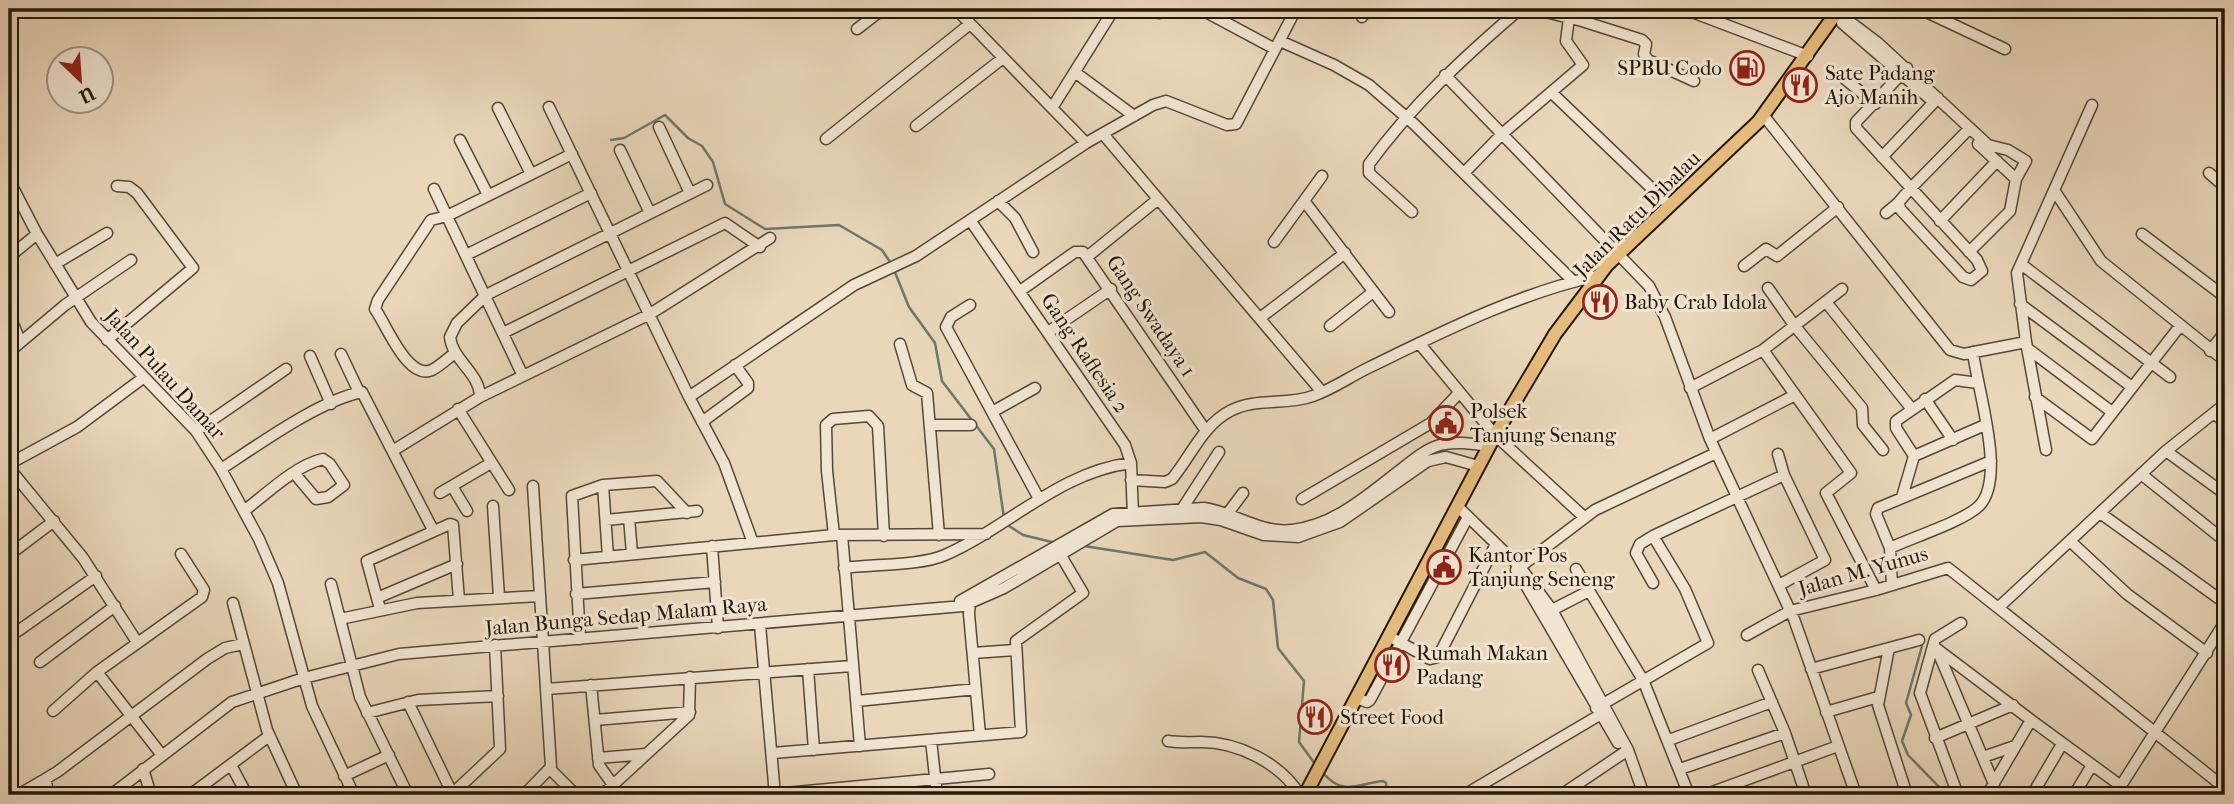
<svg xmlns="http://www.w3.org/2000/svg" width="2234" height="804" font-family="'IM FELL French Canon',serif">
<rect width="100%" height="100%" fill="#ead7ba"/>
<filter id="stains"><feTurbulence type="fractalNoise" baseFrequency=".00286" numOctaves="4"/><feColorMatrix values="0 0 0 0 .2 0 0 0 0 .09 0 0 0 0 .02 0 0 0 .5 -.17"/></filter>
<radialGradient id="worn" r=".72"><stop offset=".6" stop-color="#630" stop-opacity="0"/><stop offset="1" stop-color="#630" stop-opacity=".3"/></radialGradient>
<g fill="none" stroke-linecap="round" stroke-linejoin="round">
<path stroke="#697970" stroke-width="2.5" d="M611,140L624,138L665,115L688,138L702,146L713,162L725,204L765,229L839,225L882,250L892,265L909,307L935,343L942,381L994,449L1004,518
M1006,524L1023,535L1052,542
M1084,546L1173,560L1205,552L1238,578L1266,589L1273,600L1278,648L1304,681L1299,742L1315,764
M1922,646L1906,703L1911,715L1902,741L1908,755L1947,795
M1322,772C1344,797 1355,784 1383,781L1386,783L1387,795"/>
<g stroke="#544838" stroke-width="13">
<path id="minor" d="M956,9L1086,143
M1533,9L1582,21L1587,9
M1684,9L1808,56
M1920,9L2005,49
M1206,12L1275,49
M1837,12L1878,43L1988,145L2008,150L2026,161L2016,179L2010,211L1969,252
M1159,13L1162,9
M1362,17L1367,9
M1582,21L1642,40L1646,44L1644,54L1648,60L1694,81
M1842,23L1929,98
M857,29L883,9
M1280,41L1334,65L1369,85L1414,124L1573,281
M1907,68L1856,122V128L1977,260L1982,271L1971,280L1963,277L1901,210L1898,203L1910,189L1970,128
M1076,73L1134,116
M1445,75L1649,286L1665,317L1710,439L1794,619L1856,795
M1845,79L1875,104
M1552,93L1670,206
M549,107L689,397L724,463L753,543
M498,108L531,174
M1052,108L1114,9
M1764,116L1950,350L1964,354L2026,342
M916,126L1003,58
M659,127L690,193
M1103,134L1322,392
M826,139L970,24
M460,140L488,195
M1978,144L2016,179
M620,150L650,213
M1882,157L1938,98
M1464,173L1502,134L1583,65L1566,41L1569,18
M2209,173L2225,187
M9,180L37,234L91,322L196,431L221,469L259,539L278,583L312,706L354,795
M434,189L523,376
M2054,190L2101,261L2224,360
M998,201L1015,218L1033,252
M1305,202L1389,312
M1412,212L1369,173V164C1412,105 1464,57 1520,9
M1886,213L1898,203
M970,220L1125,445L1131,463L1133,516
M1940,221L1997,161
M2142,234L2225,297
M1274,242L1322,176
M466,255L591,193
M9,257L37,234
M1087,257L1157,200
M55,264L107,233
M2021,264L2170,377
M1744,266L1766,249L1777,256L1838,207
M1768,288L1794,325L1862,408L1863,425L1883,450
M1020,291L1075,252H1083L1206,431
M1826,302L1911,408
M2020,304L2132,387
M970,305L951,317L946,327L1038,497
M9,314L20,341
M1260,318L1345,253
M1330,326L1373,292
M1048,332L1111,289
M503,333L725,223L760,247
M107,340L193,268L137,193L129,187L117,186
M1419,343L1495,435L1584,517
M900,344L912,385L927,393L939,535
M2027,348L2112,412
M1763,350L1851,473L1826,493L1876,590
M2210,351L2225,332
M9,352L65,305L131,260
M455,353C448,358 440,366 432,370C408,381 387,326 375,309L378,300L431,220L447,216L572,154
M341,354L359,392
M310,356L331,404
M1690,388L1763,350L1842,289
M480,397L650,314L770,238
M689,397L854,285L916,256L1086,143L1153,105L1166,101L1227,125L1236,124L1296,9
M2035,397L2092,439L2180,326
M1925,399L1953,440
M458,409L509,490
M992,412L1035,388
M2215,414L2225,423
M702,422L748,388V383L735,365
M931,425H971
M196,431L286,369
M1710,439L1795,395
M394,450L480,397C480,373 452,360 450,337L457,323L486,295L707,185
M2046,450L2026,342L2017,273L2092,105
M2166,451L2225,494
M1778,454L1784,475L1825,560L1779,585
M1914,456L1985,425
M9,464L77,427L143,378
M9,468L83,558L137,642
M221,469C258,445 320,400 362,392L433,530
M2141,474L2225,541
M1131,480L1165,482L1172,479C1191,456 1203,425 1230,411C1256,397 1286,406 1313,396C1333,389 1351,376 1370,367C1442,332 1519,293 1597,276
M603,485L608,557
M452,486L467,511
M440,493L491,463
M1902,497L1914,456L1896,428V421L1955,380L1978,383
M1302,499L1431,423L1459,393
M493,506L499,597
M1457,506L1520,567L1552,610L1628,750L1644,795
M1182,509L1219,452
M244,511C266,494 296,465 323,459L330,464L344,485L328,497L316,499L295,474
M1228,513L1243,493
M2100,513L2225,603
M629,518L632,553
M606,520L697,511
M834,535L827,471L826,425L833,419L869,416L878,426L884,536
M842,535L860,746
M2070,541L2127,594L2207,653
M712,546L718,628
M1890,548C1911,538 1964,521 1979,506C2007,478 1977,389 1973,352
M9,555L54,521
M574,560L834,535L986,534
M844,568C872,564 920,566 945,555C1009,527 1059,472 1131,463
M1576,569L1643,680L1689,795
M1516,570L1595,510L1716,453
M1653,583L1636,553L1640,544L1653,536
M331,584L360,697L408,795
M1525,584L1618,743
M1892,585L1890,548L1876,514L1878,508L1991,461
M576,594L715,582
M377,598L457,564
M970,600L969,614L980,735
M960,601L1113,514L1204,508C1233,512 1262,534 1292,530C1335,525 1366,496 1399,471C1412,461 1425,449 1440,445C1456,441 1473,444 1489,446
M233,603L267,730L297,795
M1999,607L2166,451L2225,404
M380,609L367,561L450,524L453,525L459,600
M1546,613L1589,591
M340,619L417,603L540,596
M1961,623L1935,639L1933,646L2031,720
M760,625L775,795
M18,631L96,576
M1747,635L1790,611L1876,590L1948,568L2225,788
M580,639L572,496L603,485L657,481L687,513
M1394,639L1430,659L1438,657L1495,546
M1933,646L1920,693L1958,795
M1889,648L1878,705L1907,795
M1938,652L1994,784
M973,653L1015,650
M40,662L115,606
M808,669L814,750
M1811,669L1919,640
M1758,670L1785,733L1806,795
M97,672L161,754
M591,685L599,765L613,785
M547,689L852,666
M1356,698L1367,702L1370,700L1468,517
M857,701L976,689
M408,702L453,795
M1596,708L1708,643L1685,589L1653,536L1784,475
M53,711L97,672L202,597L204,590L181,554
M1826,712L1878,697
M367,713L418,700L498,696
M595,720L690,712
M1935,738L2013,705
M931,740L937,795
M1669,740L1772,702
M1168,741C1180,743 1190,742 1201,742C1238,742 1280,763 1300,795
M773,753L1021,732L1016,641L1083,593L1060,554
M1983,757L2015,746
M598,758L646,754
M231,765L247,795
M143,769L151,795
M550,769L576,795
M1680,769L1785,733
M344,776L389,755
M45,779L49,795
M1310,786L1318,795
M1596,793L1597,795
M452,794L500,749L495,645
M775,794L989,774
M18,795L57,772L207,659L225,648L243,644
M111,795L232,702L304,678L399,654L963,606L1004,588L1117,521L1201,517L1221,520L1264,535L1298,537L1340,522L1428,461L1446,457L1478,466
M190,795L269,736
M524,795L551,767L533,486
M602,795L689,715L690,677
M1464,795L1603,713
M1561,795L1628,750
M1704,795L1838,746
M1987,795L2031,720L2121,786
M2032,795L2062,744
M2074,795L2092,765
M2115,795L2225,622"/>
</g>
<g stroke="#22180c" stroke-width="16">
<path id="major" d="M1305,795L1495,435L1555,334L1607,265L1759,121L1839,9"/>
</g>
<use href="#minor" stroke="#f1e5d2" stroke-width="10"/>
<use href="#major" stroke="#e5bc7d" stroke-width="12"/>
</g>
<defs>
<g id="fuel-ring" transform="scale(1.75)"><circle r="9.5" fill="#f1e5d2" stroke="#8f2418" stroke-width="1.5"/><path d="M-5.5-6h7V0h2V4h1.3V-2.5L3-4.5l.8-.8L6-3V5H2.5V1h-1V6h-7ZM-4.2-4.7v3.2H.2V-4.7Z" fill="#8f2418"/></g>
<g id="restaurant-ring" transform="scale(1.75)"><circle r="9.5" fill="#f1e5d2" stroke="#8f2418" stroke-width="1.5"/><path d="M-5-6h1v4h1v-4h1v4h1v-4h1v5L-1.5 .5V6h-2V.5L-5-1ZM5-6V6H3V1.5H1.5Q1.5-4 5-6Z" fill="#8f2418"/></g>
<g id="civic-ring" transform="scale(1.75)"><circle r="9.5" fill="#f1e5d2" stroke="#8f2418" stroke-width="1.5"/><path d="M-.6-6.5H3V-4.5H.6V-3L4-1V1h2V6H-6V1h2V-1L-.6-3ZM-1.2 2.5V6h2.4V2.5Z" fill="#8f2418"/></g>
</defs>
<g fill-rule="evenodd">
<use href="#fuel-ring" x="1747" y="68"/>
<use href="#restaurant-ring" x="1800" y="85"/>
<use href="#restaurant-ring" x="1600" y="302"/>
<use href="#civic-ring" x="1446" y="423"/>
<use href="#civic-ring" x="1444" y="567"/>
<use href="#restaurant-ring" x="1392" y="665"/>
<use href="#restaurant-ring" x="1315" y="717"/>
</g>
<g text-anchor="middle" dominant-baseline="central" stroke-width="6" stroke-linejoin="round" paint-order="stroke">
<g font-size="21" fill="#22180c" stroke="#f1e5d2" text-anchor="start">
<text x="1722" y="68" text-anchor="end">SPBU Codo</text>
<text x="1825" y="73">Sate Padang<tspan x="1825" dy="24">Ajo Manih</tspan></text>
<text x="1624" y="302">Baby Crab Idola</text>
<text x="1470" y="411">Polsek<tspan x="1470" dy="24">Tanjung Senang</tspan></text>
<text x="1468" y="555">Kantor Pos<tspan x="1468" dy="24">Tanjung Seneng</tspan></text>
<text x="1416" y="653">Rumah Makan<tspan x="1416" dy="24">Padang</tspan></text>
<text x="1340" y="717">Street Food</text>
</g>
<g font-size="21" fill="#22180c" stroke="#f1e5d2">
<text transform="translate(1637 214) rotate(-45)">Jalan Ratu Dibalau</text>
<text transform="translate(1151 316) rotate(56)">Gang Swadaya 1</text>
<text transform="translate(1085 353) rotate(56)">Gang Raflesia 2</text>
<text transform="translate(165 374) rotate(48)">Jalan Pulau Damar</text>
<text transform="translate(1863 571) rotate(-16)">Jalan M. Yunus</text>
<text transform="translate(626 616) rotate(-5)">Jalan Bunga Sedap Malam Raya</text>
</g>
</g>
<rect width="2234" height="804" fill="none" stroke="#ead7ba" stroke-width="35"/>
<rect x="10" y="10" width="2213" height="783" fill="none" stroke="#22180c" stroke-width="3.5"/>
<rect x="18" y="18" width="2199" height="769" fill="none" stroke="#22180c" stroke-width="2"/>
<g transform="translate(80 80) rotate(155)"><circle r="33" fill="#f1e5d2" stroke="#9e9383" stroke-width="2"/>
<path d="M0-5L12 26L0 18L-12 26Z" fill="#8f2418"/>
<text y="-10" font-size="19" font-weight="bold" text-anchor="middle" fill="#22180c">U</text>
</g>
<rect width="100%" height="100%" filter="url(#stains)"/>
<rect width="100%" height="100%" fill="url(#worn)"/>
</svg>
